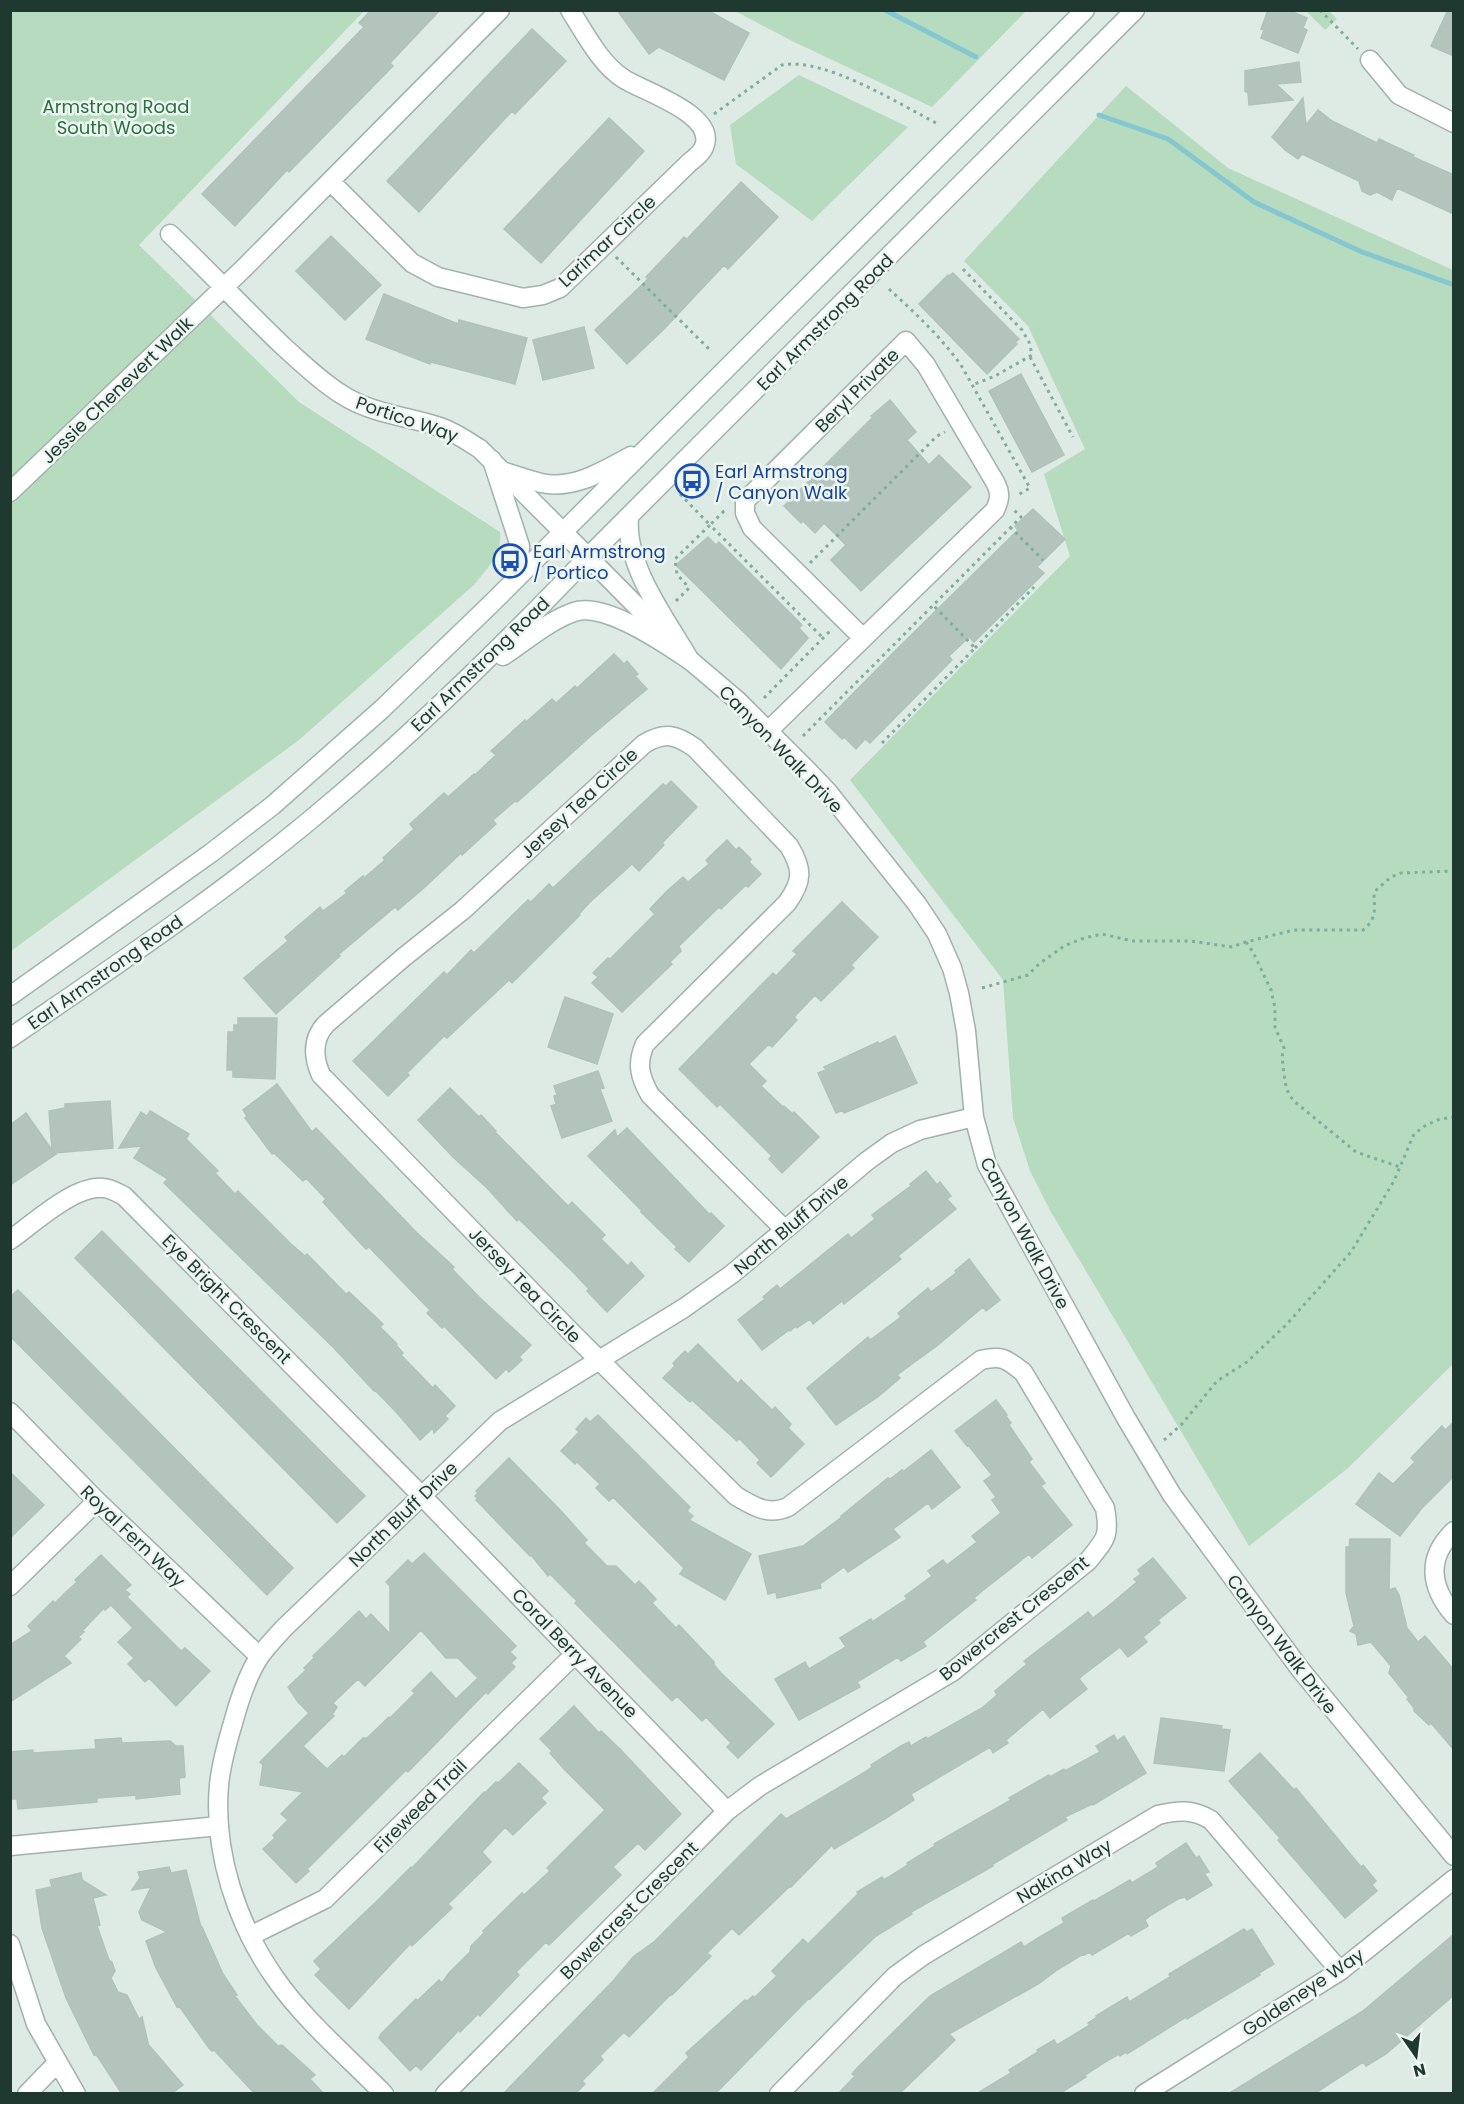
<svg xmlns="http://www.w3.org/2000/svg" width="1464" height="2104" font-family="Poppins,sans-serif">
<rect width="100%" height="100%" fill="#deeae4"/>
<path fill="#b6dbbf" d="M11,11H364L139,245L299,402L500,532C502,556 488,566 475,584L299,740L11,951Z
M735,11H1026L932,107L792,41Z
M1306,11H1329L1337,19L1325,30Z
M799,75L908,127L812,221L736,164L730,125Z
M1126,86L1228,168L1453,270V1364L1348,1468L1249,1546L1051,1212L1030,1171L1013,1118L1003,980L850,780L1070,556L1044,474L1085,449L1028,326L964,261Z"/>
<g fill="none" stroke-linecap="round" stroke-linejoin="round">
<path stroke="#85c7d0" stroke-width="5" d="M885,10L976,57
M1099,115L1168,139L1254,202L1362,252L1454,285"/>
</g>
<path fill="#b3c4bd" stroke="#b0c3bb" stroke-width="1.5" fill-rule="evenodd" d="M371,10H440L390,63L393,66L289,172L287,170L235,226L202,194L364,27L359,23Z
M617,10H707L749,33L724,80L659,47L649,54Z
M1268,10H1288L1307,18L1303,28L1307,30L1298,53L1261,38L1264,30L1261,29Z
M1448,10H1454V56L1431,46Z
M532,29L566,61L515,114L512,111L419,212L387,181Z
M1299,62L1301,82L1276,84L1293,100L1249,105L1248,93L1245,91V71Z
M1303,98L1306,125L1318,110L1332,121L1377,143L1379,139L1394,146L1414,155L1413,157L1454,175V214L1397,188L1392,200L1377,192L1370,195L1362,191L1359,181L1302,154L1298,159L1285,150L1272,137Z
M609,118L644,151L541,263L504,229Z
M741,182L778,217L728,269L724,265L664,329L627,364L595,330L648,279L646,277L684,237L687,239Z
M331,236L381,285L345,320L296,271Z
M953,273L1019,339L1015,343L1017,344L987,374L919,304L948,275L949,276Z
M384,294L458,324L459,320L527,338L515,384L431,362L430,364L366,339Z
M584,327L594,368L543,380L533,340Z
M1021,374L1064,455L1032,472L989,391Z
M890,400L916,432L907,440L929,465L939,455L971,487L861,591L831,560L846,545L824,523L815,533L803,521L801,523L784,506L873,417L871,416Z
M1033,509L1065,539L1037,567L1044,573L974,642L969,637L949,656L952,660L870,743L865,739L856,749L844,737L842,739L825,722L894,652L1018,530L1015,526Z
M708,537L716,545L719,542L802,625L799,628L808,638L781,669L676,565Z
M614,654L624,664L627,661L638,674L635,676L647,689L593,734L517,802L515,801L493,820L496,824L462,855L461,853L425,887L398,910L395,907L338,955L340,956L276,1014L244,978L288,941L285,937L320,907L323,911L347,893L345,891L363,876L364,878L385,860L383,858L414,829L410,824L444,793L448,797L474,774L475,775L496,755L491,751L525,720L526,722L552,699L556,703L575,686L577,688Z
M671,781L697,807L662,843L664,845L639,871L632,864L589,903L579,914L580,915L512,983L509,980L447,1038L444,1036L407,1073L409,1075L388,1096L353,1061L444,972L447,975L471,950L474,953L528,900L531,902L549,884L553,888L663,784L666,786Z
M727,840L736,850L739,847L751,859L749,862L761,874L748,887L746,885L721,909L719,907L679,946L681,951L670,962L672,964L622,1012L592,983L598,977L593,973L608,958L610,959L655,914L650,909L666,892L683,877L688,882L709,864L706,860Z
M842,902L878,937L851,965L854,968L821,1001L815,995L794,1017L797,1020L772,1047L769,1044L749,1064L766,1081L761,1086L783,1107L784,1106L793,1114L794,1112L819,1137L782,1173L769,1159L772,1156L720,1104L717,1107L679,1069L773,973L776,976L797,954L793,951Z
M565,997L613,1014L597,1064L548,1047Z
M238,1018H277L275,1079L233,1077V1070H227L228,1032H234V1025H238Z
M895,1036L917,1083L844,1113L843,1110L836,1113L818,1073L826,1070L824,1067L878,1042L879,1044Z
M598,1071L604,1088L600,1089L612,1121L562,1138L551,1106L556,1104L554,1096L557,1095L554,1086Z
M277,1084L312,1132L316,1128L416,1232L454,1267L452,1269L480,1298L531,1345L519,1357L522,1360L509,1372L506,1369L496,1379L444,1326L442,1328L427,1313L430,1310L369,1247L366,1249L352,1234L323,1202L326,1199L306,1178L303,1181L274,1153L272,1154L245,1118L247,1116L243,1110Z
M450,1088L479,1117L481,1115L496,1131L495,1132L568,1206L572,1202L605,1235L601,1239L628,1266L631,1262L644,1276L607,1312L587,1291L589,1289L573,1272L519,1219L517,1221L487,1188L453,1157L418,1120Z
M110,1101L113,1148L54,1153L56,1154L10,1185V1125L26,1113L52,1150L49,1111L65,1108V1104Z
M150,1111L189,1134L186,1139L218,1171L215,1173L235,1194L238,1191L291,1244L305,1256L307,1254L346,1294L349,1292L383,1324L380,1327L397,1344L396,1345L403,1353L401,1355L433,1388L435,1385L455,1406L445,1416L448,1419L434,1433L433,1428L420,1440L398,1414L375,1390L374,1391L334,1348L164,1183L168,1179L134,1158L142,1146L119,1148L141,1112L147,1116Z
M627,1128L710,1215L711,1213L724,1226L689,1262L675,1249L677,1247L641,1212L642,1211L588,1156L615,1130L617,1137Z
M926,1171L937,1185L940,1182L951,1196L947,1199L956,1209L898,1256L901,1259L844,1304L842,1301L813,1324L810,1319L797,1328L796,1326L790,1331L789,1330L762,1350L738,1320L765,1299L763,1297L777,1285L780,1289L848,1234L851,1238L875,1219L872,1215L912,1185L910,1184Z
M102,1231L365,1496L337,1523L75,1258Z
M969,1259L1000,1300L986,1311L983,1307L938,1345L897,1375L900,1378L879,1396L836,1425L807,1388L868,1337L870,1340L901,1317L898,1313L928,1288L931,1292L956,1273L955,1271Z
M18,1290L293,1568L267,1595L10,1336V1297Z
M698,1344L738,1384L741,1380L772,1410L775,1407L791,1424L788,1428L804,1444L771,1477L757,1463L760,1460L739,1438L737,1441L692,1400L690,1402L663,1378L675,1366L673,1363L685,1351L688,1354Z
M996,1400L1007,1415L1006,1416L1011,1423L1009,1425L1032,1459L1029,1462L1045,1483L1041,1486L1072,1525L1032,1558L1029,1554L981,1592L974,1598L976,1600L923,1642L926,1646L901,1661L898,1657L857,1682L860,1687L799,1720L775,1679L805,1662L809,1669L846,1647L840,1638L871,1619L872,1622L907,1599L905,1596L932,1576L928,1571L943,1560L947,1565L977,1542L972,1536L1001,1513L992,1500L996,1497L984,1481L992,1475L968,1445L967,1446L955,1431Z
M598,1415L690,1507L687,1511L693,1516L689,1520L751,1554L725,1600L680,1574L684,1568L613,1497L609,1501L596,1488L600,1484L577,1462L575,1464L561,1451L579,1432L576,1429L586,1418L590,1422Z
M1454,1422V1476L1422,1508L1400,1536L1356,1504L1379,1473L1393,1484L1415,1462L1411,1458L1442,1426L1445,1430Z
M931,1450L960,1487L932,1509L928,1503L893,1529L900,1537L848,1572L844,1567L820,1584L821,1588L777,1598L776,1592L768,1594L759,1556L803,1546L842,1517L841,1516L888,1478L890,1479L902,1470L904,1471Z
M509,1458L561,1511L587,1540L584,1543L607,1566H616L635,1585L639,1581L656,1599L652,1603L676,1628L679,1625L714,1662V1665L721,1673L774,1724L738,1758L727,1747L731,1743L706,1717L702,1721L677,1696L672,1701L575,1603L577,1601L550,1574L548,1576L531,1555L530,1556L476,1500L478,1499L475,1496L478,1493L476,1491Z
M10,1472L44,1505L10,1538Z
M1350,1539H1390L1389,1590L1395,1588L1399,1595L1407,1628L1418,1642L1425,1636L1454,1670V1750L1431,1723L1429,1725L1414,1711V1708L1407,1699L1409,1698L1389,1673L1391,1666L1371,1642L1358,1645L1356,1634L1350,1631L1354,1626L1346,1593V1547H1349Z
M424,1553L516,1646L510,1652L516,1658L511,1663L515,1667L488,1694L486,1692L408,1772L406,1770L307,1869L309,1871L296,1883L263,1849L275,1838L273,1835L288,1820L281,1814L303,1792L260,1785L263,1765L260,1762L309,1713L298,1702L288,1687L306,1670L304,1668L314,1658L313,1656L359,1611L366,1619L371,1614L390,1634V1586L386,1582L408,1560L412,1564ZM421,1630L446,1658H458L478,1678L456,1699L431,1672L412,1691L415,1693L390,1718L389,1717L367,1738H363L344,1757L342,1755L327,1769L303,1746L334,1716L332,1715L337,1707L333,1703L358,1679L365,1686Z
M101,1555L131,1585L125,1590L130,1594L127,1597L181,1651L185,1648L210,1671L176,1706L149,1678L145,1682L128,1664L134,1658L118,1642L133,1628L111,1605L105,1610L104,1608L82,1631L84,1632L78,1637L81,1639L64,1656L71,1663L10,1702V1645L32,1631L28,1626L53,1601L55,1603L66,1592L77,1582L75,1580Z
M1153,1558L1186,1598L1158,1620L1160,1623L1143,1637L1147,1642L1128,1657L1120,1647L1082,1676L1079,1679L1087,1689L1050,1718L1043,1709L1006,1740L1008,1743L993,1753L990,1747L911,1794L914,1800L886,1818L834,1849L832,1845L791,1887L790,1886L739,1935L732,1928L707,1953L711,1956L672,1995L671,1994L629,2037L624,2032L600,2056L603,2060L582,2081L585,2084L575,2094H503L614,1980L633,1957L655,1941L781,1814L786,1819L865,1772L872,1767L871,1765L901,1746L909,1742L911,1746L926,1737L927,1739L982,1708L997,1695L995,1691L1027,1664L1024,1661L1088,1612L1093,1618L1106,1608L1137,1582L1134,1579L1141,1574L1138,1570Z
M574,1706L599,1733L601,1731L620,1749L681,1814L645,1850L638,1843L613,1867L621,1875L549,1945L546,1942L516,1972L519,1975L480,2016L478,2014L460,2032L459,2030L421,2070L416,2065L410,2071L379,2038L381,2034L416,1999L417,2001L439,1980L442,1983L449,1973L470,1952L471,1946L484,1933L483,1931L522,1893L524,1895L550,1871L547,1868L605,1810L563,1768L550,1753L552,1751L540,1739Z
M1161,1718L1222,1726L1221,1729L1230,1730L1224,1771L1154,1763Z
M1114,1735L1117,1741L1124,1736L1146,1773L1093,1805L1092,1804L1065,1817L1067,1820L993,1864V1866L911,1912L912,1914L876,1936L810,1999L809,1998L715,2094H652L689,2057L686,2053L745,2000L747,2001L753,1996L754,1998L777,1976L772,1971L803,1939L808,1944L858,1894L857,1892L882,1877L884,1880L908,1865L907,1863L935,1846L934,1844L1011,1800L1009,1798L1049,1775L1050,1777L1064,1769L1065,1771L1100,1752L1096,1746Z
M121,1738L122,1743L170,1741L176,1746H183L185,1777L179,1778L180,1794L136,1799V1795L97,1798V1802L18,1809L17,1799H10V1752L33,1750V1753L96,1749L95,1740Z
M1260,1753L1294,1790L1296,1788L1361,1867L1363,1865L1376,1881L1372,1885L1377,1891L1345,1918L1278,1840L1280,1838L1229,1781Z
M519,1763L548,1791L541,1798L546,1803L513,1835L505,1827L482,1852L491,1862L448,1904L452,1908L412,1946L410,1944L349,2009L315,1975L321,1969L314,1961L376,1902L411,1867L412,1868L484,1792L485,1793L496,1782L498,1783Z
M1186,1843L1196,1858L1199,1856L1209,1872L1204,1873L1212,1885L1187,1900L1185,1897L1178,1899L1151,1915L1145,1920L1148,1926L1131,1936L1129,1933L1092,1955L1090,1952L1084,1955L1083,1954L1057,1970L1038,1984L949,2034L955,2040L899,2094H838L855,2076L852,2074L858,2067L930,1996L1021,1942L1024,1947L1038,1938L1064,1923L1062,1918L1093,1900L1094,1901L1130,1880L1132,1883L1158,1867L1156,1863Z
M169,1867L171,1873L186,1870L201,1927H202L223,1974L237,1995L235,1996L257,2025L278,2046L282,2045L315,2075L310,2079L324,2094H255L214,2050L212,2051L209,2048L179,2006L177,2007L156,1968L146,1941L167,1932L142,1920L139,1912L151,1887L132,1890L140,1878L138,1872Z
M81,1873L82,1880L106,1895L93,1898L100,1925L97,1926L109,1960L112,1962L115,1971L111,1978L118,1992L127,1995L139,2019L142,2017L148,2043H147L183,2085L171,2094H122L96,2054L94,2055L66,1998L42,1928L36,1890L52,1887L50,1880Z
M1244,1929L1247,1932L1252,1929L1274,1964L1259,1973L1260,1975L1187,2019L1186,2017L1127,2054L1126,2052L1120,2056L1119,2054L1105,2062L1085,2075L1086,2077L1059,2094H976L1011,2073L1009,2070L1038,2052L1037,2050L1054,2040L1057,2045L1090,2025L1088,2023L1097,2017L1096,2016L1127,1997L1129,2002L1170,1977L1169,1974Z
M1454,1934V1995L1386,2054L1366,2066L1363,2062L1314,2094H1228L1363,2011Z"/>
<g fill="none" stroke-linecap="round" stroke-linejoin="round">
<g stroke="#a1b1ab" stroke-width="21">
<path id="minor" d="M1370,60L1399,95L1454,123
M331,182L412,263L438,277L523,298L543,295L560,288L690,162C694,159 700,154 703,149C721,115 642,91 624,79C600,64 585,33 570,10
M170,234C209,271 245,310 284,347C302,363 320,381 341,394C371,414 407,416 440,427C455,432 467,441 480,449L588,557
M10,492L243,269L500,10
M768,731L995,510C1000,499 1001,493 995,482L926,365L906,341L745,501V513L752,528L863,638
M10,1240C33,1224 74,1185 103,1188C110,1188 118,1193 124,1196L422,1496L727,1811
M10,1412L97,1501L259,1656
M1454,1531C1426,1558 1430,1587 1454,1615
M10,1586L97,1501
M10,1846L219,1826
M250,1936L325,1899L575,1654
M10,1944L36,2024L76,2094
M27,2094L57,2063
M445,2094L727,1811L760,1786L952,1672L1088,1561C1106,1539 1110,1536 1105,1508L1023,1372C1006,1359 1003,1355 981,1360L788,1507C768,1516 753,1506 736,1496L572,1333L321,1075C313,1057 312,1039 326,1024L404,957L463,910L644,744C665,731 677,735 695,748L789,846C803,869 803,881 787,903L645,1044C636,1064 640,1077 650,1095L784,1229
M779,2094L895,1976L924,1955L1158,1815C1178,1810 1193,1809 1211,1820L1340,1971
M1144,2094L1340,1971L1454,1879"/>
</g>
<g stroke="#a1b1ab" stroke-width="21">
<path id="tertiary" d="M588,557L691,661L738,701L808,771L828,792L917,904L937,934L952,968L959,993L966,1031L974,1117L987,1165L1126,1418L1172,1495L1300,1669L1454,1856
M384,2094C348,2057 304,2020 275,1978C237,1924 213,1852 219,1785C221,1764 227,1743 233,1723C239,1701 247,1675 260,1656C267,1646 276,1637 284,1628L500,1421L684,1308L732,1274L867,1161L892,1143L920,1130L974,1117"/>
</g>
<g stroke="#9db5ac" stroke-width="21">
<path id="secondary" d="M492,460L520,546L519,563L515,580
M505,472C517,476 529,480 541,483C574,490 603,471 631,456
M629,518C625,565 665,618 688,657
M503,656C526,641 548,621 574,612C604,601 666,644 691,661
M10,996L211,853L272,806L382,709L492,603L1085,10
M10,1038C113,967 218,897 315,816C411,736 501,648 588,557L1135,10"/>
</g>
<path stroke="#7eae9d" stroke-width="3" stroke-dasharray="3 4.5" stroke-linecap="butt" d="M1320,10L1358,49
M714,114L782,65C825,57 899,104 938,124
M616,257L709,349
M963,269L1022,330L1029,342L1032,355L995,376L972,385
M889,289C915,313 940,336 961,365L1030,488L1016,496
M1030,357L1073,437
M680,494L710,525L724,511L728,510
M1010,527L1043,560
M810,563L937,436L945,432
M676,601L689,588L677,574L675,559L710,525L823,638
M975,648L1034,587
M764,698L830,631
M803,736L1021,517L1014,510
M882,743L975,648L933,605
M1246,942L1253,952L1271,990L1275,1008V1027L1284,1048L1282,1057L1285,1082L1289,1095L1295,1102L1356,1152L1400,1167
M982,988L1028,975L1039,964L1064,946L1084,938L1102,934L1132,941H1190L1232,947L1246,942L1294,930H1363C1378,918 1374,908 1374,892L1391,877L1401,873L1454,871
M1164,1440L1182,1424L1217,1381L1247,1362L1287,1324L1351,1252L1394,1181L1414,1134L1426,1125L1440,1119L1454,1117"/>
<use href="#minor" stroke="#fff" stroke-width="18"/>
<use href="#tertiary" stroke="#fff" stroke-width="18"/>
<use href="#secondary" stroke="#fff" stroke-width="18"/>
</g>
<defs>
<g id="bus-ring" transform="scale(1.725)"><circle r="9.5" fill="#eef6f2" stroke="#1a4fb4" stroke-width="1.5"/><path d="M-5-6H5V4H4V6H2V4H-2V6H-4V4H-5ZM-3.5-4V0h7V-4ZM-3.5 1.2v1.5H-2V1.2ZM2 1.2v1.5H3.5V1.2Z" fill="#1a4fb4"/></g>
</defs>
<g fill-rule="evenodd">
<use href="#bus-ring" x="692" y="481"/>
<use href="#bus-ring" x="510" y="561"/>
</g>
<g text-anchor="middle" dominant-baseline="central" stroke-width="5" stroke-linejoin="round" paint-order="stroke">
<g font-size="18" fill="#2a7042" stroke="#eef6f2">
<text x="116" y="106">Armstrong Road<tspan x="116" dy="21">South Woods</tspan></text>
</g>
<g font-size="18" fill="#1f3931" stroke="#eef6f2">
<text transform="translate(607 241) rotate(-43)">Larimar Circle</text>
<text transform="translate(825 322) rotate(-45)">Earl Armstrong Road</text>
<text transform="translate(117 390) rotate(-44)">Jessie Chenevert Walk</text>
<text transform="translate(857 390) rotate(-45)">Beryl Private</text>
<text transform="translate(407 419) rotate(19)">Portico Way</text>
<text transform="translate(480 664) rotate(-44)">Earl Armstrong Road</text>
<text transform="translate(781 749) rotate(46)">Canyon Walk Drive</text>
<text transform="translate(579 803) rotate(-43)">Jersey Tea Circle</text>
<text transform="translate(105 972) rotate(-35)">Earl Armstrong Road</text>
<text transform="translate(791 1225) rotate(-40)">North Bluff Drive</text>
<text transform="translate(1025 1233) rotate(62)">Canyon Walk Drive</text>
<text transform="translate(525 1285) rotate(46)">Jersey Tea Circle</text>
<text transform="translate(227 1299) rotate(45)">Eye Bright Crescent</text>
<text transform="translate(403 1514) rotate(-44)">North Bluff Drive</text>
<text transform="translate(133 1536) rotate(44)">Royal Fern Way</text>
<text transform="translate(1014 1618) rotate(-39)">Bowercrest Crescent</text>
<text transform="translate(1282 1644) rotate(53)">Canyon Walk Drive</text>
<text transform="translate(575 1653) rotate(46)">Coral Berry Avenue</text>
<text transform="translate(420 1806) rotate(-45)">Fireweed Trail</text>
<text transform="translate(1064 1871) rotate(-31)">Nakina Way</text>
<text transform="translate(629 1910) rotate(-45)">Bowercrest Crescent</text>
<text transform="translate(1303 1992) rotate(-34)">Goldeneye Way</text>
</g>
<g font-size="18" fill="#164399" stroke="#eef6f2" text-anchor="start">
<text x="715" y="471">Earl Armstrong<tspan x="715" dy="21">/ Canyon Walk</tspan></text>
<text x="533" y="551">Earl Armstrong<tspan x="533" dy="21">/ Portico</tspan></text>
</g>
</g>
<rect width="1464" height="2104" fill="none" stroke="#1f3931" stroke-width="24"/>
<g transform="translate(1416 2056) rotate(166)" stroke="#eef6f2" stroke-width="4.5" paint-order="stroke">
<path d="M0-4.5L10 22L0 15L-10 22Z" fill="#1f3931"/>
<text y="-9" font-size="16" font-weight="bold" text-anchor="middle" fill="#1f3931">N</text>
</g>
</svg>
